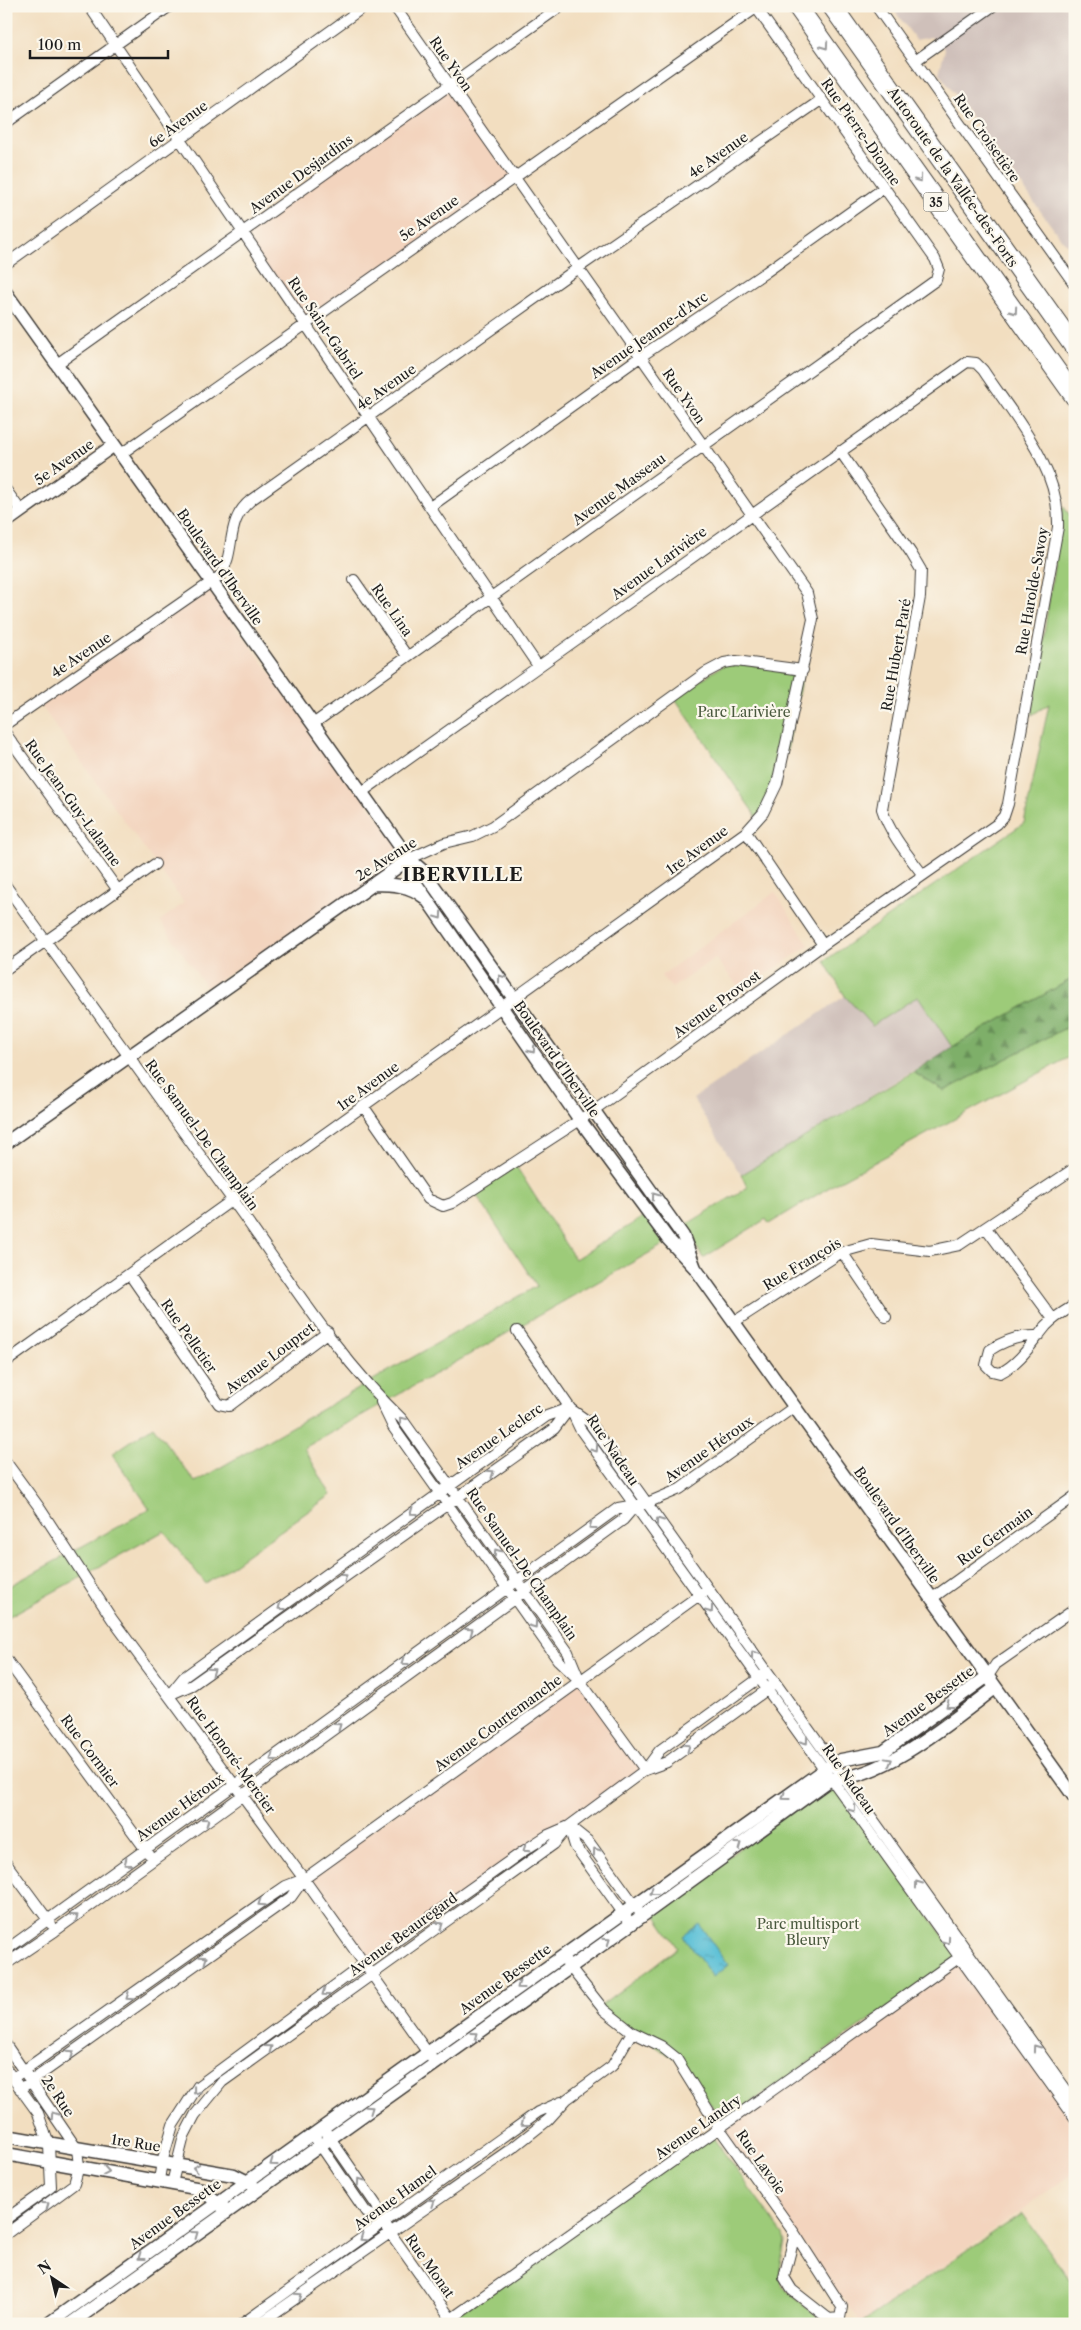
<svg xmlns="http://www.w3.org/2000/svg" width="1081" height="2330" font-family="'Libre Caslon Text',serif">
<defs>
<pattern id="forest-firs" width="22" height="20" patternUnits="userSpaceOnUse" patternTransform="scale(1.25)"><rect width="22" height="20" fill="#7eaf69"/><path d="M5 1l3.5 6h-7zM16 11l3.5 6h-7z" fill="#668e56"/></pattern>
<pattern id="water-ripples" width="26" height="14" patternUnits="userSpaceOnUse" patternTransform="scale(1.25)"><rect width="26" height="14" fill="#59bfd6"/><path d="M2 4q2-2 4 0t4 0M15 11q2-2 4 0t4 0" fill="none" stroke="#499aad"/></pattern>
</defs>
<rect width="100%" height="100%" fill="#fbf7ec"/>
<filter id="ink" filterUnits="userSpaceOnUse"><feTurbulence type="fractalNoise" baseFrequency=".02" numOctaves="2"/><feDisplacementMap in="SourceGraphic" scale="10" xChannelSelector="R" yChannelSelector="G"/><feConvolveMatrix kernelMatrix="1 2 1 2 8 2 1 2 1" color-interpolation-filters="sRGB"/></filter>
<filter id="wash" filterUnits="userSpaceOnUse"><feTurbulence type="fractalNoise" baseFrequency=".0096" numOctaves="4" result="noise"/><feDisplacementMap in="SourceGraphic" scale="20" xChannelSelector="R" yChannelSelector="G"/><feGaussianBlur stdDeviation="1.12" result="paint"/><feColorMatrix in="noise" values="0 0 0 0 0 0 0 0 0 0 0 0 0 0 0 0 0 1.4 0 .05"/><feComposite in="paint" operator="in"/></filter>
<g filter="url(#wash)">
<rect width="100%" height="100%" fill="#f2dec0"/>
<path fill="#f3d4be" d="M449,85L513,177L305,324L243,232Z
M209,590L409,859L207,988L160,921L184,903L41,706Z
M775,892L809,945L742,991L715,958L672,988L661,976Z
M580,1681L645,1770L364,1964L304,1879Z
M967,1952L1075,2102V2172L861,2323L720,2129Z"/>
<path fill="#cfc0ba" d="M891,6H1075V250L1061,239L939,73L945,49L931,37L916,40Z
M845,996L872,1026L918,996L952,1047L741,1175L693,1099Z"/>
<path fill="#9dcb79" stroke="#5c744a" d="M1063,506L1075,522V977L952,1047L918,996L872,1026L845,996L824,961L1024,823L1049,704L1032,715Z
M727,663L803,670L788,746L760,822L674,697Z
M1075,1023V1054L838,1182L769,1224L766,1219L703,1258L684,1226L748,1187L741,1175L913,1072L944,1091Z
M514,1163L575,1259L645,1216L665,1244L304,1448L331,1495L206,1584L164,1531L6,1618V1588L150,1509L112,1454L153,1426L195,1482L537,1286L475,1193Z
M831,1779L959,1958L723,2122L678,2060L598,2008L678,1948L654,1913Z
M709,2132L783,2234L785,2241L779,2275L782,2286L822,2321L861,2323L1022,2213L1075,2287V2324H455L451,2317Z"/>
<path fill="url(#forest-firs)" stroke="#4d6642" d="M1075,977V1023L944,1091L913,1072L952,1047Z"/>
<path fill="url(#water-ripples)" stroke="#3a6e79" d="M699,1924L728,1965L713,1977L683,1936Z"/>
</g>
<g filter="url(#ink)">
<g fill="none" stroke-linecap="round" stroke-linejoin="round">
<g stroke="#3c3935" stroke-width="12">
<path id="minor" d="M89,6L538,666
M876,6L1075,285
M915,61L993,6
M6,123L170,6
M6,264L365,6
M57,364L561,6
M840,451L911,553L921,570L920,597L882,809C890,834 907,854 923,875
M121,454L756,8
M6,490L21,511
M430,507L640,357L766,272L884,188
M354,580L407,656
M6,724L220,576C237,550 224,522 251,500L578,268L821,100
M313,724L936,280L939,269L935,259L755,6
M6,734L117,889
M362,792L967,362L976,363L983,370C1014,417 1060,467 1058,527L1008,804L1004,816L997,824L823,945L580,1120L452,1203L443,1206L428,1199L364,1107
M746,832L823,945
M409,859L444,843L473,836L493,826L705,673L724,663L736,661L803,670
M6,886C82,993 160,1098 236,1205C288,1277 337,1357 402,1419L568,1652L580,1681
M6,969L155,864
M986,1228L1053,1319
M842,1252L886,1317
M130,1275L219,1404L229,1406L328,1332
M734,1322L842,1252L871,1244L930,1251L959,1245L1075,1168
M517,1331L570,1408L580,1429L1075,2118
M1039,1336C1021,1335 1005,1340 990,1350L986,1365L992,1371L1000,1373C1020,1363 1032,1343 1046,1326C1054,1317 1065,1311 1075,1305
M6,1362L746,832L763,813L777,784L813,619L807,593L394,6
M381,1402L393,1427L558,1660L580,1681L645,1770
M572,1410L589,1422L1075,2102
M6,1462L39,1507L112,1619L304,1879L435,2063
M931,1599L1075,1496
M6,1659L149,1854
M988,1676L996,1664L1075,1609
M171,1693L184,1677L547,1416L569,1408
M169,1695L192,1685L554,1429L570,1408
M646,1769L660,1750L765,1674
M569,1826L589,1842L639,1911
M569,1827L575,1846L631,1924
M6,1863L51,1924
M6,1950L618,1508L647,1503L680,1489L794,1407
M566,1962L604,2010L632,2032L661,2046L676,2058L720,2129L795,2234L842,2307L840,2318L829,2319L792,2290L784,2277L795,2234
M6,1964L55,1931L623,1520L635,1506
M6,2045L77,2149L79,2166L74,2184L6,2234
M6,2069L38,2113L49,2145L51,2187L6,2219
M13,2078L261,1903L286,1886L304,1879L705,1591
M20,2089L291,1897L303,1880
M326,2132L377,2206L389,2231L454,2323
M316,2139L366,2212L384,2223
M159,2180L162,2162L173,2125L198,2086L364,1964L525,1850L548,1835L569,1826L645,1770L667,1762L772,1686
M172,2183L184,2136L195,2115L222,2082L554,1844L568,1827
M242,2324L538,2112L561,2102
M259,2324L515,2146L548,2120L567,2099L612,2066L632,2032
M444,2324L964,1954"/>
</g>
<g stroke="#3c3935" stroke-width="15">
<path id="tertiary" d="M6,293L409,859L424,872L683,1236L695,1268
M6,522L114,445
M409,859L412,878L580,1120L668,1239L695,1268L1075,1798
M374,884C392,884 410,885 424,897
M6,1143L409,859
M6,2136L234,2175L252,2184
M6,2154L201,2189L224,2208
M48,2324L825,1769L841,1760L883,1752L988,1676
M70,2324L631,1924L831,1779C884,1779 954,1719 995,1688"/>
</g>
<g stroke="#3c3935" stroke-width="21">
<path id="motorway" d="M797,6L1075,397
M832,6L1075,348"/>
</g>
<use href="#minor" stroke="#fff" stroke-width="10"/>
<use href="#tertiary" stroke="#fff" stroke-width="12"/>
<use href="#motorway" stroke="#fff" stroke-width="19"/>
</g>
<defs><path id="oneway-chevron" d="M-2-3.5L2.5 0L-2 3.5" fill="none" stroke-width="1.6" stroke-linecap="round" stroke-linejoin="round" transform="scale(1.25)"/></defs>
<g stroke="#999">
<use href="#oneway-chevron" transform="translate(825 46) rotate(55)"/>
<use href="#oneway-chevron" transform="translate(919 179) rotate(55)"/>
<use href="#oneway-chevron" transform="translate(1014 311) rotate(55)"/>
<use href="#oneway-chevron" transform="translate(439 916) rotate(55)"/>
<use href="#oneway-chevron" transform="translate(501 978) rotate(-126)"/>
<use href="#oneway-chevron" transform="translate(532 1050) rotate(55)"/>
<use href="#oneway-chevron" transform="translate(655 1196) rotate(-126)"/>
<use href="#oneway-chevron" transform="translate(402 1420) rotate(-131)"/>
<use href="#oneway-chevron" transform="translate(595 1449) rotate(55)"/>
<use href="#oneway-chevron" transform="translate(491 1473) rotate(-35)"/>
<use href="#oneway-chevron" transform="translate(413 1512) rotate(144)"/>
<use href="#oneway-chevron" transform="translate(659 1521) rotate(-126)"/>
<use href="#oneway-chevron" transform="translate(592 1526) rotate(144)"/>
<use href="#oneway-chevron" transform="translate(497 1552) rotate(-125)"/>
<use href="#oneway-chevron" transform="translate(344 1577) rotate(-35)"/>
<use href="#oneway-chevron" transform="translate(281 1607) rotate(144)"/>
<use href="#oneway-chevron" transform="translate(710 1610) rotate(54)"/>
<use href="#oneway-chevron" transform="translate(534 1625) rotate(55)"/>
<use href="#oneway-chevron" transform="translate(470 1631) rotate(-36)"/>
<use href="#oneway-chevron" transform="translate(754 1654) rotate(-126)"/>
<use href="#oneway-chevron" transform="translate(404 1662) rotate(144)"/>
<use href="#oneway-chevron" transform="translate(212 1671) rotate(-35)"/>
<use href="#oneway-chevron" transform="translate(949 1705) rotate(144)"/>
<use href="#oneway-chevron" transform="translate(338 1726) rotate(-36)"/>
<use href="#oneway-chevron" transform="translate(805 1741) rotate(54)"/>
<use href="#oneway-chevron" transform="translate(687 1747) rotate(-35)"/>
<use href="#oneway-chevron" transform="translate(273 1758) rotate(144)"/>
<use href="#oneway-chevron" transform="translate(889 1761) rotate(-29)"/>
<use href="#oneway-chevron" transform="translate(785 1797) rotate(144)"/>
<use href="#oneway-chevron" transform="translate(853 1809) rotate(55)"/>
<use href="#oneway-chevron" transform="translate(206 1821) rotate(-36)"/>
<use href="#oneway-chevron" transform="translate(739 1845) rotate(-36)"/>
<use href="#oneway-chevron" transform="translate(526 1849) rotate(146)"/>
<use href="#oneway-chevron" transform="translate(596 1851) rotate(-126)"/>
<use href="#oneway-chevron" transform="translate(127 1863) rotate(144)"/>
<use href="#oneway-chevron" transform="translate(918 1884) rotate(-126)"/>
<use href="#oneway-chevron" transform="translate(653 1892) rotate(144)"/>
<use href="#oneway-chevron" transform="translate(261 1903) rotate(146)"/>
<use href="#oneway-chevron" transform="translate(75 1917) rotate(-36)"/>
<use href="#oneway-chevron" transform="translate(440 1925) rotate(-35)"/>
<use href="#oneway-chevron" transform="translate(607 1941) rotate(-35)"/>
<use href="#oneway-chevron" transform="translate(947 1941) rotate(55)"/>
<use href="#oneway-chevron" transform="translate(204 1959) rotate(-35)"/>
<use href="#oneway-chevron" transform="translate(520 1986) rotate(144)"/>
<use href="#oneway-chevron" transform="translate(325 1993) rotate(144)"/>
<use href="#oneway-chevron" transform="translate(129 1997) rotate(145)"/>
<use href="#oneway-chevron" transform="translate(475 2035) rotate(-36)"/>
<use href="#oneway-chevron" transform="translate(269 2048) rotate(-36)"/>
<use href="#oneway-chevron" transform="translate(1036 2048) rotate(-126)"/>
<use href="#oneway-chevron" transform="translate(71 2053) rotate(-35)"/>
<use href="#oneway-chevron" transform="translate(196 2091) rotate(128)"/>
<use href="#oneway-chevron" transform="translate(370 2109) rotate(-35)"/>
<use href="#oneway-chevron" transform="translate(54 2115) rotate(-124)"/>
<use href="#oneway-chevron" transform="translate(524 2123) rotate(144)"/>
<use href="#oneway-chevron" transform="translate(273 2163) rotate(144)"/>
<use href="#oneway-chevron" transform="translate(196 2168) rotate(-170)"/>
<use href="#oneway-chevron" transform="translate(106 2171) rotate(10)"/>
<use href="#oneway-chevron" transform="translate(360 2181) rotate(-125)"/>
<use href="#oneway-chevron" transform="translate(432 2202) rotate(-34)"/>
<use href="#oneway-chevron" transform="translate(46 2205) rotate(-36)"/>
<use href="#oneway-chevron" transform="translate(195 2234) rotate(-36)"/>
<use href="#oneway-chevron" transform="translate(363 2238) rotate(145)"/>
<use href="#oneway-chevron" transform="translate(141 2257) rotate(144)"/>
<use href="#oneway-chevron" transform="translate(299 2296) rotate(-35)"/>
</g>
</g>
<g text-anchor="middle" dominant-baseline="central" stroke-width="4.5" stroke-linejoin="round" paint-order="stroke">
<rect fill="#fbf7ec" stroke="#5f5e5a" stroke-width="1" x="923.5" y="192.5" width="25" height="19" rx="4"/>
<g font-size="12" font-weight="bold" fill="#1c1c1c">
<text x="936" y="202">35</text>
</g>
<g font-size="14" fill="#1c1c1c" stroke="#fbf7ec">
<text transform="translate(451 64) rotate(55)">Rue Yvon</text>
<text transform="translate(178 124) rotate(-36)">6e Avenue</text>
<text transform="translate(861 132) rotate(55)">Rue Pierre-Dionne</text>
<text transform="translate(987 138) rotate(55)">Rue Croisetière</text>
<text transform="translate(718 155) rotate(-35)">4e Avenue</text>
<text transform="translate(301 174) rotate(-36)">Avenue Desjardins</text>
<text transform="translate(953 177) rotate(55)">Autoroute de la Vallée-des-Forts</text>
<text transform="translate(429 218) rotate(-35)">5e Avenue</text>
<text transform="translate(325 328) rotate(56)">Rue Saint-Gabriel</text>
<text transform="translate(649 335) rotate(-35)">Avenue Jeanne-d'Arc</text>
<text transform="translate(386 387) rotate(-35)">4e Avenue</text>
<text transform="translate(684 396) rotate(55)">Rue Yvon</text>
<text transform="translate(64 462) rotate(-35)">5e Avenue</text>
<text transform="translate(619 489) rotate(-36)">Avenue Masseau</text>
<text transform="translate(659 563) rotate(-36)">Avenue Larivière</text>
<text transform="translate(220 567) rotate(55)">Boulevard d'Iberville</text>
<text transform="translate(1032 591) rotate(-80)">Rue Harolde-Savoy</text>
<text transform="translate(392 610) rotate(55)">Rue Lina</text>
<text transform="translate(81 655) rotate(-34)">4e Avenue</text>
<text transform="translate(896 655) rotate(-80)">Rue Hubert-Paré</text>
<text transform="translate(73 803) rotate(54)">Rue Jean-Guy-Lalanne</text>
<text transform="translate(697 850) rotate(-36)">1re Avenue</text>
<text transform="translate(386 859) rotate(-32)">2e Avenue</text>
<text transform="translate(717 1004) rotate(-36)">Avenue Provost</text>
<text transform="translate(557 1059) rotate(55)">Boulevard d'Iberville</text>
<text transform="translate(368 1086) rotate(-36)">1re Avenue</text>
<text transform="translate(202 1135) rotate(54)">Rue Samuel-De Champlain</text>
<text transform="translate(802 1264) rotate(-31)">Rue François</text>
<text transform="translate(189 1336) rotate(55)">Rue Pelletier</text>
<text transform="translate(270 1358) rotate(-37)">Avenue Loupret</text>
<text transform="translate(499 1436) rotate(-35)">Avenue Leclerc</text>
<text transform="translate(709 1449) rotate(-35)">Avenue Héroux</text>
<text transform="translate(613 1450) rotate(56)">Rue Nadeau</text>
<text transform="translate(897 1525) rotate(55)">Boulevard d'Iberville</text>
<text transform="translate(995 1536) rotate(-36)">Rue Germain</text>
<text transform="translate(522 1564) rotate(55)">Rue Samuel-De Champlain</text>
<text transform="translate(928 1701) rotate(-36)">Avenue Bessette</text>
<text transform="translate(498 1723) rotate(-36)">Avenue Courtemanche</text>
<text transform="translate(90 1751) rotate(53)">Rue Cormier</text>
<text transform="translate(231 1755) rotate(54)">Rue Honoré-Mercier</text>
<text transform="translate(849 1779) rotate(55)">Rue Nadeau</text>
<text transform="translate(180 1807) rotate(-36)">Avenue Héroux</text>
<text transform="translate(403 1934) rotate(-36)">Avenue Beauregard</text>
<text transform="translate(505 1979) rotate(-36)">Avenue Bessette</text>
<text transform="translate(58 2096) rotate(56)">2e Rue</text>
<text transform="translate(698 2127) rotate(-35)">Avenue Landry</text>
<text transform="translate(136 2143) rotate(9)">1re Rue</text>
<text transform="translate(761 2162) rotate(55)">Rue Lavoie</text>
<text transform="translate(395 2198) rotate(-36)">Avenue Hamel</text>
<text transform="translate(175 2214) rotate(-36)">Avenue Bessette</text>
<text transform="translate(430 2266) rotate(55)">Rue Monat</text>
</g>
<g font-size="14" fill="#49593d" stroke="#fbf7ec">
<text x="744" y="712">Parc Larivière</text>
<text x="808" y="1924">Parc multisport<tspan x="808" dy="16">Bleury</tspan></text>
</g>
<g font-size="19" font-weight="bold" letter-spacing="1" fill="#1c1c1c" stroke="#fbf7ec">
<text x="463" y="874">IBERVILLE</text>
</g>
</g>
<rect width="1081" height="2330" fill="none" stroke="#fbf7ec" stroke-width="25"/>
<g transform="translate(52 2278) rotate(325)" stroke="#fbf7ec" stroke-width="4" paint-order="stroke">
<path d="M0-4L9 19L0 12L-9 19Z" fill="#1c1c1c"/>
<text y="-8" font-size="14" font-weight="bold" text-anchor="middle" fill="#1c1c1c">N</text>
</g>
<path d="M30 50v8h138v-8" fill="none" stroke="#1c1c1c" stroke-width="2.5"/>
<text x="38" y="50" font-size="15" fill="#1c1c1c" stroke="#fbf7ec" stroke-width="4" paint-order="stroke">100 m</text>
</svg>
